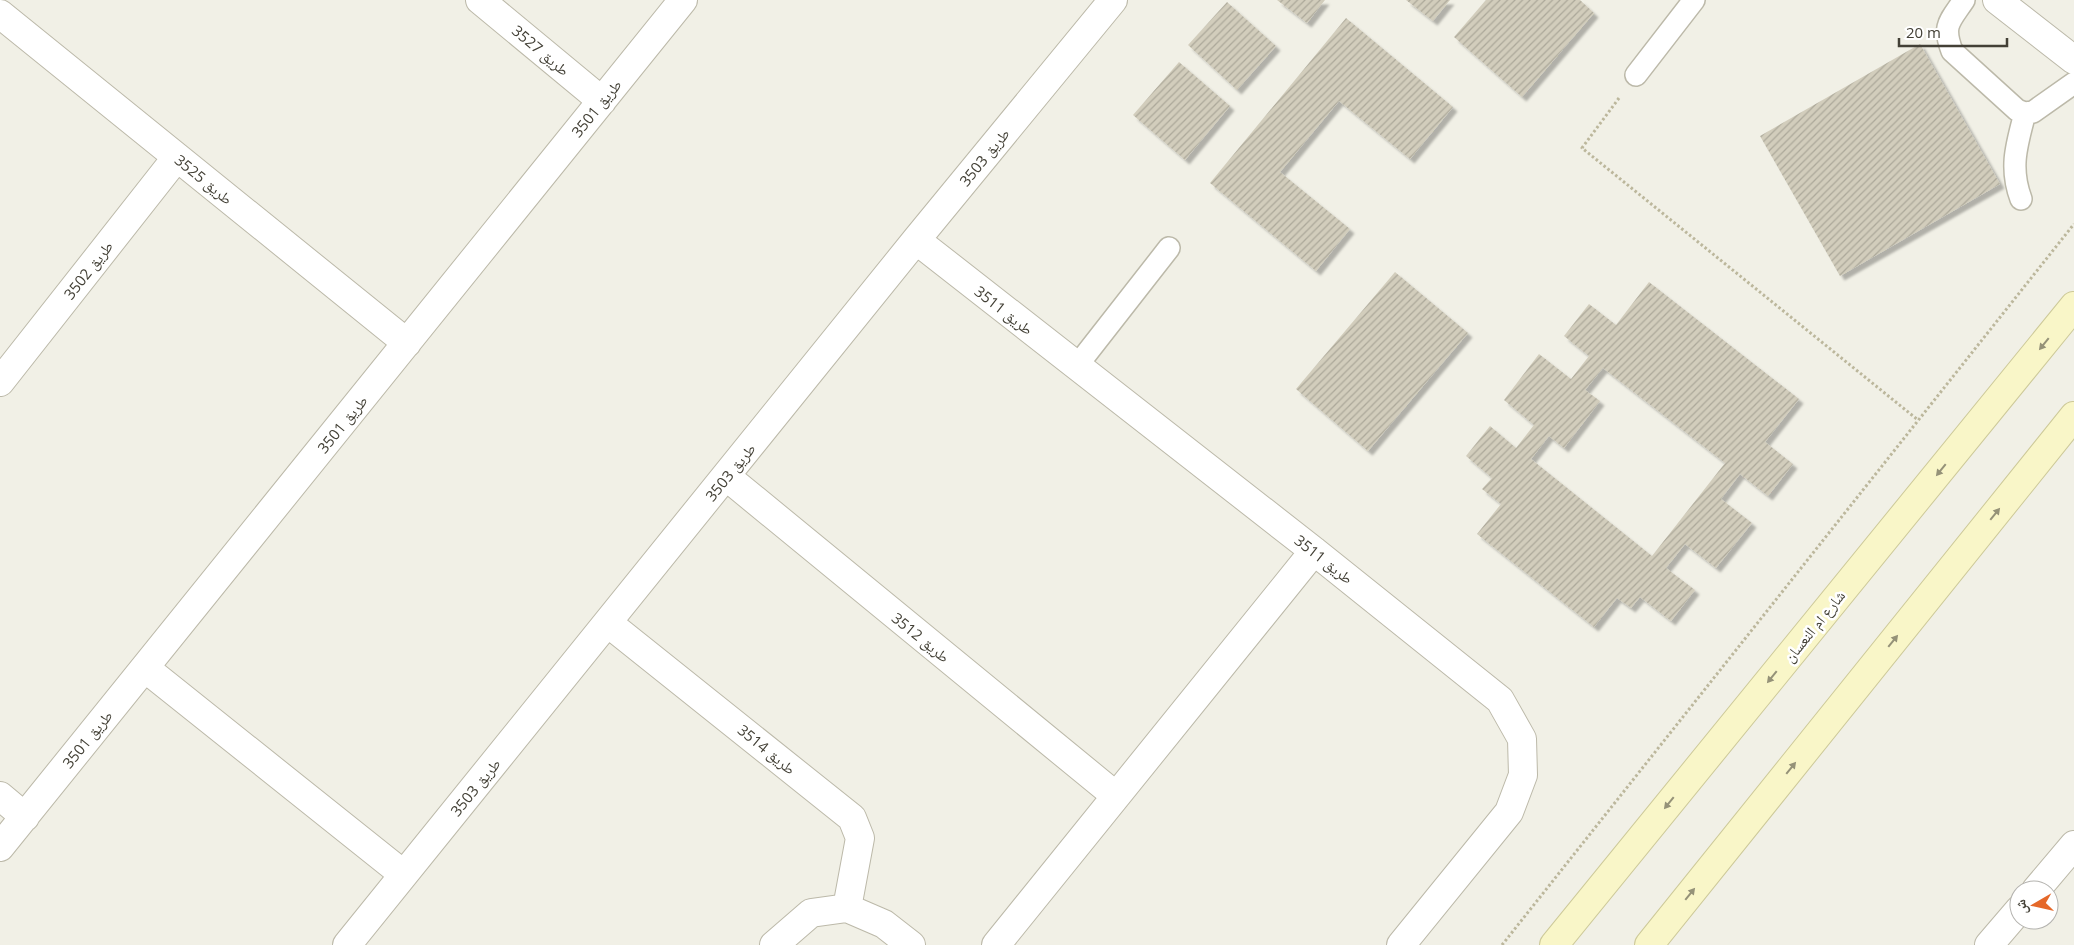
<svg xmlns="http://www.w3.org/2000/svg" width="2074" height="945" font-family="'Open Sans','Noto Naskh Arabic',sans-serif">
<defs>
<pattern id="building-hatch" width="6" height="6" patternUnits="userSpaceOnUse" patternTransform="scale(1.25)"><rect width="6" height="6" fill="#d2cdbc"/><path d="M-1 1l2-2M0 6l6-6M5 7l2-2" fill="none" stroke="#aca89a"/></pattern>
<filter id="shadow"><feDropShadow dx="4.5" dy="4.5" stdDeviation="1" flood-color="#0004"/></filter>
</defs>
<rect width="100%" height="100%" fill="#f1f0e6"/>
<path fill="url(#building-hatch)" fill-rule="evenodd" filter="url(#shadow)" d="M1277,0H1325L1307,23Z
M1406,0H1450L1433,21Z
M1486,0H1580L1594,13L1522,97L1454,37Z
M1227,2L1276,46L1237,90L1188,45Z
M1346,18L1453,107L1410,159L1339,101L1280,172L1350,229L1316,271L1210,183Z
M1920,44L2000,184L1840,276L1760,136Z
M1179,62L1230,106L1185,160L1133,115Z
M1395,272L1468,333L1368,451L1296,389Z
M1649,282L1799,399L1765,442L1793,464L1768,496L1740,474L1721,499L1752,523L1716,568L1685,544L1666,568L1695,590L1671,621L1640,597L1631,608L1617,598L1594,627L1477,534L1501,504L1482,489L1492,478L1466,456L1490,426L1516,448L1534,425L1504,400L1539,354L1571,379L1589,356L1564,336L1589,304L1616,325ZM1603,368L1725,463L1652,556L1531,459L1549,436L1564,448L1600,401L1585,390Z"/>
<g fill="none" stroke-linecap="round" stroke-linejoin="round">
<g stroke="#bcb9a9" stroke-width="24">
<path id="lane" d="M1964,0C1950,21 1942,25 1952,51L2017,110L2025,113L2033,112L2074,83
M1636,75L1694,0
M2021,199C2009,167 2017,144 2025,113
M1076,367L1169,248"/>
</g>
<g stroke="#bcb9a9" stroke-width="30">
<path id="street" d="M480,0L602,101
M1997,0L2074,60
M0,14L407,343
M916,240L1314,551L1500,700L1522,739L1523,775L1509,812L1401,945
M0,382L177,157
M727,477L1116,796
M608,623L852,818L860,838L847,908
M145,668L403,874
M0,796L25,817
M0,847L683,0
M2036,890L2074,845
M347,945L916,240L1113,0
M774,945L811,913L847,908L884,924L911,945
M996,945L1314,551
M1989,945L2019,910"/>
</g>
<g stroke="#cdc999" stroke-width="30">
<path id="secondary" d="M1554,945L2074,306
M1649,945L2074,416"/>
</g>
<path stroke="#bcb79c" stroke-width="3" stroke-dasharray="2.5 2.5" stroke-linecap="butt" d="M1619,98L1582,148L1918,420
M1502,945L2074,224"/>
<use href="#lane" stroke="#fff" stroke-width="21"/>
<use href="#street" stroke="#fff" stroke-width="28"/>
<use href="#secondary" stroke="#f9f6c8" stroke-width="28"/>
</g>
<defs><path id="oneway-solid" d="M-6-.8H1V-3.2L6.5 0L1 3.2V.8H-6Z" transform="scale(1.25)"/></defs>
<g fill="#959278">
<use href="#oneway-solid" transform="translate(2044 344) rotate(129)"/>
<use href="#oneway-solid" transform="translate(1941 470) rotate(129)"/>
<use href="#oneway-solid" transform="translate(1995 514) rotate(-51)"/>
<use href="#oneway-solid" transform="translate(1893 641) rotate(-51)"/>
<use href="#oneway-solid" transform="translate(1772 677) rotate(129)"/>
<use href="#oneway-solid" transform="translate(1791 768) rotate(-51)"/>
<use href="#oneway-solid" transform="translate(1669 803) rotate(129)"/>
<use href="#oneway-solid" transform="translate(1690 894) rotate(-51)"/>
</g>
<g text-anchor="middle" dominant-baseline="central" stroke-width="5" stroke-linejoin="round" paint-order="stroke">
<g font-size="15" fill="#434036" stroke="#fff">
<text transform="translate(541 50) rotate(40)">طريق 3527</text>
<text transform="translate(596 108) rotate(-51)">طريق 3501</text>
<text transform="translate(984 157) rotate(-51)">طريق 3503</text>
<text transform="translate(204 179) rotate(39)">طريق 3525</text>
<text transform="translate(88 270) rotate(-52)">طريق 3502</text>
<text transform="translate(1004 310) rotate(38)">طريق 3511</text>
<text transform="translate(342 424) rotate(-51)">طريق 3501</text>
<text transform="translate(730 472) rotate(-51)">طريق 3503</text>
<text transform="translate(1324 559) rotate(38)">طريق 3511</text>
<text transform="translate(1814 626) rotate(-51)">شارع ام النعسان</text>
<text transform="translate(921 637) rotate(39)">طريق 3512</text>
<text transform="translate(87 739) rotate(-51)">طريق 3501</text>
<text transform="translate(767 749) rotate(39)">طريق 3514</text>
<text transform="translate(475 787) rotate(-51)">طريق 3503</text>
</g>
</g>
<g transform="translate(2034 905) rotate(261)"><circle r="24" fill="#ffffff" stroke="#b4b3af"/>
<path d="M0-4L9 19L0 12L-9 19Z" fill="#e56829"/>
<text y="-8" font-size="14" font-weight="bold" text-anchor="middle" fill="#434036">ش</text>
</g>
<path d="M1899 38v8h108v-8" fill="none" stroke="#434036" stroke-width="2.5"/>
<text x="1906" y="38" font-size="15" fill="#434036" stroke="#ffffff" stroke-width="4" paint-order="stroke">20 m</text>
</svg>
